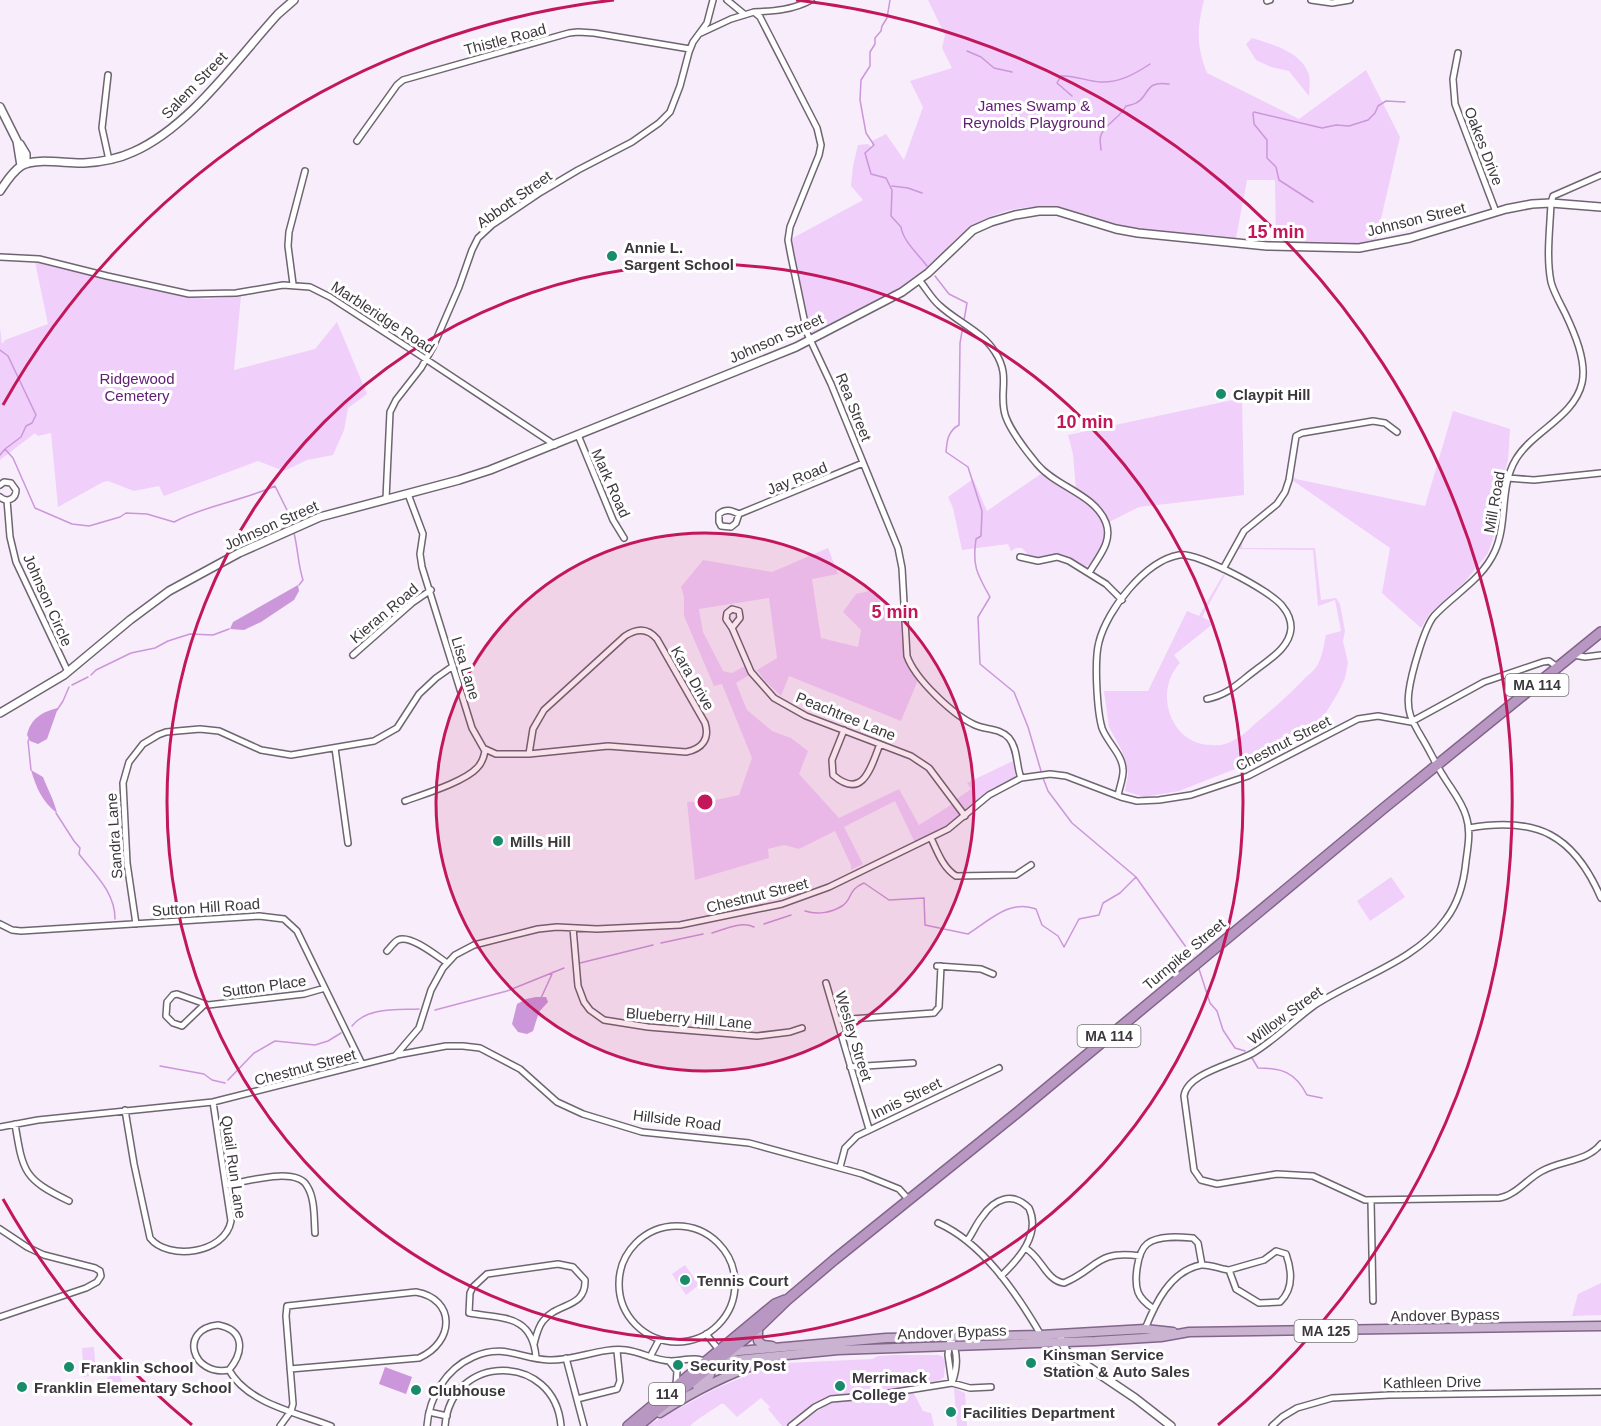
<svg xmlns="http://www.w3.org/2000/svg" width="1601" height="1426" font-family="Helvetica,sans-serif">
<rect width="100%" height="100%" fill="#f8edfb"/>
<path fill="#f0cffa" d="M928,0H1204C1197,29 1196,45 1207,73L1299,119L1366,70L1400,137L1376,240L1370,245H1276L1275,180H1247L1236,238C1203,233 1169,233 1136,228C1074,219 1045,190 981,221C958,232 942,256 924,273C903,292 873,304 848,317C837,323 824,332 812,335L809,332L791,239L863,200L851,186L853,166L858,145L868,144L872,148V141L886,134L904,160L923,107L910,81L952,68L942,48L945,35Z
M1252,38C1271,44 1299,51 1308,72C1311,78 1309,89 1309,96L1289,71L1271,67L1256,60L1246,44Z
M35,262L181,296L207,299L241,296L234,370L315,349L337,322L367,394L348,408L344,430L333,455L307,460L284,471L258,461L164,496L159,486L134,491L108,481L103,482L58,507L51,433L38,436L35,433L0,460V328L2,344L5,340L48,324Z
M1242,398L1244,495L1139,507L1109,522L1101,507L1076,490L1073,454L1068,435Z
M1453,411L1510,429L1508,460L1501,484L1495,533L1488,553L1464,583L1430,613L1421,628L1382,593L1390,548L1292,480V476L1296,479L1425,506Z
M1042,473C1066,489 1119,513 1101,549C1097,556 1093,563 1086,567L1068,557L1060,555L1036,558L1030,557L1022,548H1016L1011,551L1008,544L962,550L953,508L948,497L973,479L987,511Z
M1243,538L1242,548H1315L1321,600L1336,598L1340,604L1345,631L1343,641L1348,663L1345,678L1339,691L1321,721L1277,749L1263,754L1240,767L1179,791L1144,797L1125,791L1128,775L1127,766L1122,751L1109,727L1104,691H1148L1187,611L1199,616L1223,575H1225L1202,617L1214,623L1174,655L1180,663C1153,691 1170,745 1212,745C1220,746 1228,744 1234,740C1243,736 1249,729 1256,723C1273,709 1289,695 1304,679C1308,675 1314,671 1317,666C1322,658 1324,644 1326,635L1341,631L1335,600L1318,606L1313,550L1237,549Z
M828,548L838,574L812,579L821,638L858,647L861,630L843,612L856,594L874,590C881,605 884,611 900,613C902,639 900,658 918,680L901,721L789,676L781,696L765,681L757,670L777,658L769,598L699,609L703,632L723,671L732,673L745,666L751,674L736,683L747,710L772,731L791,738L808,751L799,774L839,818L899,789L919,825L954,803L964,816L915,843L895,801L844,827L863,864L851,870V865L835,831L799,849L784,845L768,849L769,858L695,880L687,802L711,801L739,795L752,758L722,684L714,686L684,616V597L681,587L703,560L772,572Z
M1017,759L1021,778L1006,784L965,816L954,801L971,789L967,783Z
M1391,877L1405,897L1370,921L1357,901Z
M685,1265L699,1285L686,1295L672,1274Z
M1601,1283V1315L1572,1316L1578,1294Z
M94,1347L96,1374L84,1377L82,1348Z
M895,1355H939L943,1357L945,1362L944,1377L940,1380L881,1393L827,1397L808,1408L788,1426H782L768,1409L770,1407L761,1398L737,1417L724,1404H721C710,1412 699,1417 690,1426H646L717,1388L760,1370L787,1363L872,1359L878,1356Z
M115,1374L120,1375L124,1387L111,1393L106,1387V1380L110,1375Z
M954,1388L965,1393L967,1426H957Z
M913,1392L923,1411L931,1413L934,1426H796L829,1403Z"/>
<path fill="#cb96da" d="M298,585L299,591L294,600L261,622L244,630L230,629L233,622Z
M58,708L47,739L38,744L30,741L27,735C31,718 42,712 58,708Z
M31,770L43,777C48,790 54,800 57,813C42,802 36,787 31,770Z
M536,997H546L548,1002L539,1012L533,1031L527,1034L518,1032L512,1024L517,1004L526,999Z
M385,1367L412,1377L406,1394L379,1384Z"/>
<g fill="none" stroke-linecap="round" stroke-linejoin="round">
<path stroke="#cb96da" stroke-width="1.5" d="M890,0L887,18L882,26L881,31L875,38V44L870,52V66L861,80L860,100L866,133L874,145L865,153L871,174L886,178L892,190L891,216L901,227C903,241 918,254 927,266
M967,51L981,57L994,68L1012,72
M1072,96L1057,83L1061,76C1074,75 1086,81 1100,82C1119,83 1135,74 1150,64
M1254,112L1322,128L1336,125L1349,126L1368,120L1375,113L1378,106L1386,101L1405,102
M1253,113L1254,124L1267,140V158L1276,167L1279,180L1313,202
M1101,150C1101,146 1099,139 1101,135C1105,124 1119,119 1126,106C1129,105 1133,105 1136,103C1150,96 1144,80 1169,84
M892,186L908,188L922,193
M935,276L949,294L967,303L960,343L959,425C948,431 947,440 946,452L968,467L982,511L981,536L976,539C972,566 977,574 990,597L978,617L980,664L1014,692L1028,727L1041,771
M0,350L8,356L36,415L32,423L26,426L21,437L5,449L0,455
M5,449L13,458L35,508L72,524L89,526L120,517L126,513L147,514L174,522C206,505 242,501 275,486L293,522
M294,533C298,549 298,565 303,580L299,585
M91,675L96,670L131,653L155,648L168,641L190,634L213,635L229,629
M72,685L88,677
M57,710L63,701L69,687
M29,739L28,741L31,770
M1043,778L1048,791L1072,823L1136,877L1193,957
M56,813L74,841L80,848L79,854C95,875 115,892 115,919
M805,911C817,915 831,913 842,906C853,899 847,890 864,883L889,900L924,898L925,925L968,934C990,920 1010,899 1036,909L1042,925L1058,936L1064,947L1079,919L1099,915L1103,903L1120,893L1136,877
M764,924L791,915
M712,933C725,929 741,921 754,927
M661,943L703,934
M580,963L653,945
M1199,969L1210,1003L1217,1011L1223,1030L1235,1048L1245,1051
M541,998L553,972
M435,1010L507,991L564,968
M352,1026C367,1007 396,1010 419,1009
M1252,1058L1258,1068C1282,1068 1295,1072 1307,1095L1322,1098
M160,1066L204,1074L212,1080L225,1083
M228,1080L254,1053L275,1041L315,1045L328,1041L341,1033"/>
<g stroke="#6e6571" stroke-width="8">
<path id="minor" d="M727,0L744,14
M1311,0L1332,3L1350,0
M1267,1L1270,0
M754,12C774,11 793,10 811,0
M701,33L731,19L754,12L760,17L817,128L821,145L819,155L790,227L788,240L791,256L807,333L831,384L898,548L902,568L907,656C915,679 953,715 975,725C986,730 1000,728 1009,738C1018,749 1016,765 1021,778
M1458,53L1453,79L1455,104L1496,212
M108,75L102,128L109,160
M357,141L397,85L403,80L569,33L578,32L594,33L690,49
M1601,175L1553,196L1551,203C1550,229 1546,257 1551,282C1554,293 1560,303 1565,313C1574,332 1587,361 1582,383C1574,417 1533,431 1516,459C1499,487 1508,522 1495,551C1482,580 1454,594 1434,616C1424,628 1411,675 1409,691C1406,712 1412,721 1422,738C1430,751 1436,765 1444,777C1452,790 1462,802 1466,816C1471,831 1468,846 1466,861C1464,882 1459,902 1446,919C1415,962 1358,977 1315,1005C1294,1020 1275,1040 1253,1053C1234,1064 1187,1073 1184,1096L1194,1170L1201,1180L1217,1184L1277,1174L1313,1176L1365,1200L1499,1198C1515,1196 1528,1178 1542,1171C1561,1160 1587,1162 1601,1144
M0,257L39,259L107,276L189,294L236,293L283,285L310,287L330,297L418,354L555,445
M919,280C926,288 931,298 939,305C957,322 982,331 995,352C1010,375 1000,388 1004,410C1006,425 1027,452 1037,464C1056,487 1095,494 1106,523C1113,542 1098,557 1089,573
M293,284L288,246L289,232L305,171
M578,435L613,520L624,538
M1508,478L1534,480L1601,473
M0,485L4,482L11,483L16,490C16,499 7,503 0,497
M386,499L390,412L396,400L421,368L433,347L459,287L472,250L478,238L492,225L541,192L578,170L632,142L659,123L670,112L680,86L689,52L693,42L707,23L713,0
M7,500L10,537L16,562L68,672
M739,514L736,523L731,527L721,526L719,522V514C726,508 732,511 739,514L863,463
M1020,557L1038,561L1057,557L1069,561L1106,584L1122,600
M1223,569L1244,531L1277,504L1285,492L1289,480L1296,436L1302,433L1373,421L1385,423L1397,432
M732,628L740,618L739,611L732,609L727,613L726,619L732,628L751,672L774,698L806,716L911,756L929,768L965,816
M353,655L412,603L431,590
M1574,655L1585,657L1601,655
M844,730L832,760L833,775C863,801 871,767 880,744
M335,748L348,843
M485,749L496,754H529L533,729L544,710L625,636C637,628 648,628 657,639L705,723C710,739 702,749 686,752L608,746L529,754
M1118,796C1119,788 1124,777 1123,769C1122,754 1107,742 1102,728C1097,711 1094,660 1099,642C1107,610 1145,561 1179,555C1197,552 1272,591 1283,607C1288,613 1291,621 1291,628C1290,647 1270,659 1257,669C1238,683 1230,694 1207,699
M405,801C424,794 464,782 477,768C482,763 484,757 485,751L472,728L422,567L420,554L423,534L408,494
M1469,828C1537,816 1574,835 1601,898
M931,838C937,851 943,868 956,876L1016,875L1031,865
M0,924L12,930L21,931L259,916L284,919L297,931L362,1064
M136,924L127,863L123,783L129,762L143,744L158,735L166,732L200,729L219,731L261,750L291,755L374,741L397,728L419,694L436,678L453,666
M573,928L578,986L584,1002L590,1010L604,1020L648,1027L757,1036L790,1032L802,1028
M387,951C390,948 394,942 398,940C410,934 437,956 447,963
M937,966L981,969L993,974
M826,983L869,1129
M205,1004L182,1026L173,1023L166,1016L167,1002L173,995L177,994L208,1005L304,994L325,988
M837,1020L934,1013L939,1007L941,966
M397,1055L446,1046H463L480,1048L520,1069L557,1102L583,1114L642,1132L749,1143L862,1174L899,1189L909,1200
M850,1067L913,1063
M125,1110L134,1164L150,1238C168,1261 225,1254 231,1221L213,1102
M15,1124C23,1173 24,1179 69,1201
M0,1127L38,1120L213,1102L395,1056L419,1028L431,990L443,968L455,955L474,945L538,929L557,927L597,929L680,925L782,904L829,887L948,829L989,795L1021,778L1050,774L1066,776L1121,797L1137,801L1159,800L1191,795L1248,776L1358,719L1378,716L1411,722L1484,682L1543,662L1549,661L1559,668
M840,1167L845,1148L857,1136L999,1068
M226,1185C245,1182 296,1166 307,1186C315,1198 314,1218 315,1233
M1371,1201L1373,1301
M938,1223C983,1243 1017,1294 1041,1335
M619 1284a58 58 0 1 1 116 0a58 58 0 1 1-116 0Z
M0,1229L27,1247L44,1255L95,1268L100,1271L101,1276L97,1282L86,1288L0,1317
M967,1241C973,1233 976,1224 982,1217C994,1199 1012,1191 1029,1208C1041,1234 1019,1259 1001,1276
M1025,1248C1041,1256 1046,1281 1064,1283C1099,1268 1095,1250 1140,1256
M1276,1251L1286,1254C1292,1271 1294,1289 1280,1302L1259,1303L1236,1289L1229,1270L1264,1260Z
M1154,1309C1148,1305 1141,1300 1138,1292C1134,1281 1137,1252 1147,1244C1158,1235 1181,1237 1193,1238L1198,1243L1202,1265
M218,1325C245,1330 244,1352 229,1370C192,1377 178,1329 218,1325Z
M1145,1329C1155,1304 1170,1271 1201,1265C1210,1264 1220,1269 1229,1270
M706,1334L720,1351
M950,1337C958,1351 958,1367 952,1383L948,1355Z
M534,1344C536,1336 538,1327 543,1321C557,1302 586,1309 585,1280L573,1267L558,1264L487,1274L473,1287L470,1293L469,1313C503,1319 532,1314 536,1357
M650,1357L659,1340
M566,1358L584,1426
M669,1361L677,1371L676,1386
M229,1370C247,1403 297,1413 331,1426
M577,1399L617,1389L620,1381L617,1351
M429,1412L447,1416
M280,1426L291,1411L293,1404L286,1316L287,1306L416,1292C456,1299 455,1342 419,1358L290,1369
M427,1426C429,1397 446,1369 473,1357C505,1343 520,1359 549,1360C575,1361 601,1347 626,1350C642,1352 655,1361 671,1361C682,1361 696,1356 706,1362
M445,1426C451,1352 555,1352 561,1426
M791,1426L815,1407L831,1399L877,1395L952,1383L970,1388L991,1387
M1272,1426L1282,1417L1297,1408L1332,1398L1389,1395L1601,1392"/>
</g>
<g stroke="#6e6571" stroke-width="10">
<path id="tertiary" d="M0,107L17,141L21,166
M20,144L26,154V164
M0,191C6,182 12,172 21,166C35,157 67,164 84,163C101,162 118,159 133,152C190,127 236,60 278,14L294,0
M0,713L64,675L130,620L169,591L239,553L320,517L459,480L490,470L796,347L902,292L928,273L973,230L991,222L1015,215L1039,211H1057L1116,229L1138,233L1267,246L1359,248L1410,238L1506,209L1532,204L1551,203L1601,207
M1061,1339L1066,1351L1071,1355L1135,1398L1171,1426"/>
</g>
<g stroke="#82658a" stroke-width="11">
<path id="primary" d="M758,1328V1341L763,1345L772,1346
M728,1352L886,1338L1041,1335L1145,1329L1173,1332
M725,1356L737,1360L838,1350L1095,1341L1161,1337L1189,1332L1601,1326
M697,1386C704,1381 713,1378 710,1368
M660,1413C694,1391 731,1372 770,1360"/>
</g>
<g stroke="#82658a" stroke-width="12">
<path id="trunk" d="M628,1426L775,1304L785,1300
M638,1426L758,1328L787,1300L834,1260L1018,1112L1384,808L1601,632"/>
</g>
<use href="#minor" stroke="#fff" stroke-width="5"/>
<use href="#tertiary" stroke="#fff" stroke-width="7"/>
<use href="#primary" stroke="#cab2d1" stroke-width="8"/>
<use href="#trunk" stroke="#b898c2" stroke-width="9"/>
</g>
<circle cx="705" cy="802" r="269" fill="#c2185b" fill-opacity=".12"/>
<g fill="none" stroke="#c2185b" stroke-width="3">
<circle cx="705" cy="802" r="269"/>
<circle cx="705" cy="802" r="538"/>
<path d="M192 1425A807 807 0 0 1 3 1199M3 405A807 807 0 0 1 614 0M796 0A807 807 0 0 1 1218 1425"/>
</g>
<g fill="#188b6b" stroke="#fff" stroke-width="2">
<circle cx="612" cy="256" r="6"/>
<circle cx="1221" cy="394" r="6"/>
<circle cx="498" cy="841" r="6"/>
<circle cx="685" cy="1280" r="6"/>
<circle cx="1031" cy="1363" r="6"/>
<circle cx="678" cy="1365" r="6"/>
<circle cx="69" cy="1367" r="6"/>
<circle cx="840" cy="1386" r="6"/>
<circle cx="22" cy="1387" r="6"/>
<circle cx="416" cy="1390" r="6"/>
<circle cx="951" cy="1412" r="6"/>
</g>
<g text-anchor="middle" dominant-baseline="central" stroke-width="6" stroke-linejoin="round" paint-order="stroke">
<g fill="#fff" stroke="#767377" stroke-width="1.5">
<rect x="1505.5" y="674" width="63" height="22" rx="4.5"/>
<rect x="1077.5" y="1025" width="63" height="22" rx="4.5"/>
<rect x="1294.5" y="1320" width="63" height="22" rx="4.5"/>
<rect x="649" y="1383" width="36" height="22" rx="4.5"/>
</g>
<g font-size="14" font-weight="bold" fill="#3c373d">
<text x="1537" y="685">MA 114</text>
<text x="1109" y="1036">MA 114</text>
<text x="1326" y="1331">MA 125</text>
<text x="667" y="1394">114</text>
</g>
<g font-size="15" fill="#3c373d" stroke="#fff">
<text transform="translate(505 39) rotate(-15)">Thistle Road</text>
<text transform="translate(194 85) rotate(-46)">Salem Street</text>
<text transform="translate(1484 146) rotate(69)">Oakes Drive</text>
<text transform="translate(514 199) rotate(-35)">Abbott Street</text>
<text transform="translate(1416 219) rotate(-14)">Johnson Street</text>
<text transform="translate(383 317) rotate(33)">Marbleridge Road</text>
<text transform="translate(776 338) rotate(-24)">Johnson Street</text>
<text transform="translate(854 407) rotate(68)">Rea Street</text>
<text transform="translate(797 478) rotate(-22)">Jay Road</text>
<text transform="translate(611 483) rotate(66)">Mark Road</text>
<text transform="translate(1494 502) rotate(-80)">Mill Road</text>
<text transform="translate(271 525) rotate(-24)">Johnson Street</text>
<text transform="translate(48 600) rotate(66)">Johnson Circle</text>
<text transform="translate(384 613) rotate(-40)">Kieran Road</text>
<text transform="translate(466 668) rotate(73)">Lisa Lane</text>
<text transform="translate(693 678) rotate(60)">Kara Drive</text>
<text transform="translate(846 716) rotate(22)">Peachtree Lane</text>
<text transform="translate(1283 743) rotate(-27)">Chestnut Street</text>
<text transform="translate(114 836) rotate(-94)">Sandra Lane</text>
<text transform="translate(757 895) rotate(-14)">Chestnut Street</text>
<text transform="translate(206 907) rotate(-4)">Sutton Hill Road</text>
<text transform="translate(1184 954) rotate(-40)">Turnpike Street</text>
<text transform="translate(264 986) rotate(-8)">Sutton Place</text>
<text transform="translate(1285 1015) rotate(-36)">Willow Street</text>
<text transform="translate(689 1018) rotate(5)">Blueberry Hill Lane</text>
<text transform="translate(854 1036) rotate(73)">Wesley Street</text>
<text transform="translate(305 1067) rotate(-15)">Chestnut Street</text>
<text transform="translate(906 1098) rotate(-26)">Innis Street</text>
<text transform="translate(677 1120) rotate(7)">Hillside Road</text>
<text transform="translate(234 1167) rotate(82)">Quail Run Lane</text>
<text transform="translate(1445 1315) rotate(-1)">Andover Bypass</text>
<text transform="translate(952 1332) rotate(-2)">Andover Bypass</text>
<text transform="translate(1432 1382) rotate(-1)">Kathleen Drive</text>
</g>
<g font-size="15" fill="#612072" stroke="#fff">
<text x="1034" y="105">James Swamp &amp;<tspan x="1034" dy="17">Reynolds Playground</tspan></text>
<text x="137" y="378">Ridgewood<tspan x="137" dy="17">Cemetery</tspan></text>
</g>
<g font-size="15" font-weight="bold" fill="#3c373d" stroke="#fff" text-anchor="start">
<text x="624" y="247">Annie L.<tspan x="624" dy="17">Sargent School</tspan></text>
<text x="1233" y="394">Claypit Hill</text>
<text x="510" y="841">Mills Hill</text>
<text x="697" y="1280">Tennis Court</text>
<text x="1043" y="1354">Kinsman Service<tspan x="1043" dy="17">Station &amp; Auto Sales</tspan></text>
<text x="690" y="1365">Security Post</text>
<text x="81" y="1367">Franklin School</text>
<text x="852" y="1377">Merrimack<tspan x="852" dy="17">College</tspan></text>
<text x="34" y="1387">Franklin Elementary School</text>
<text x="428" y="1390">Clubhouse</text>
<text x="963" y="1412">Facilities Department</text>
</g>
</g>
<circle cx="705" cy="802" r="9" fill="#c2185b" stroke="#fff" stroke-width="3"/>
<g font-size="18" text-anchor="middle" font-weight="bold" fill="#c2185b" stroke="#fff" stroke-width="6" stroke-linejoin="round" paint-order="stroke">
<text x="1276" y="238">15 min</text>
<text x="1085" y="428">10 min</text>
<text x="895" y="618">5 min</text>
</g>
</svg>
